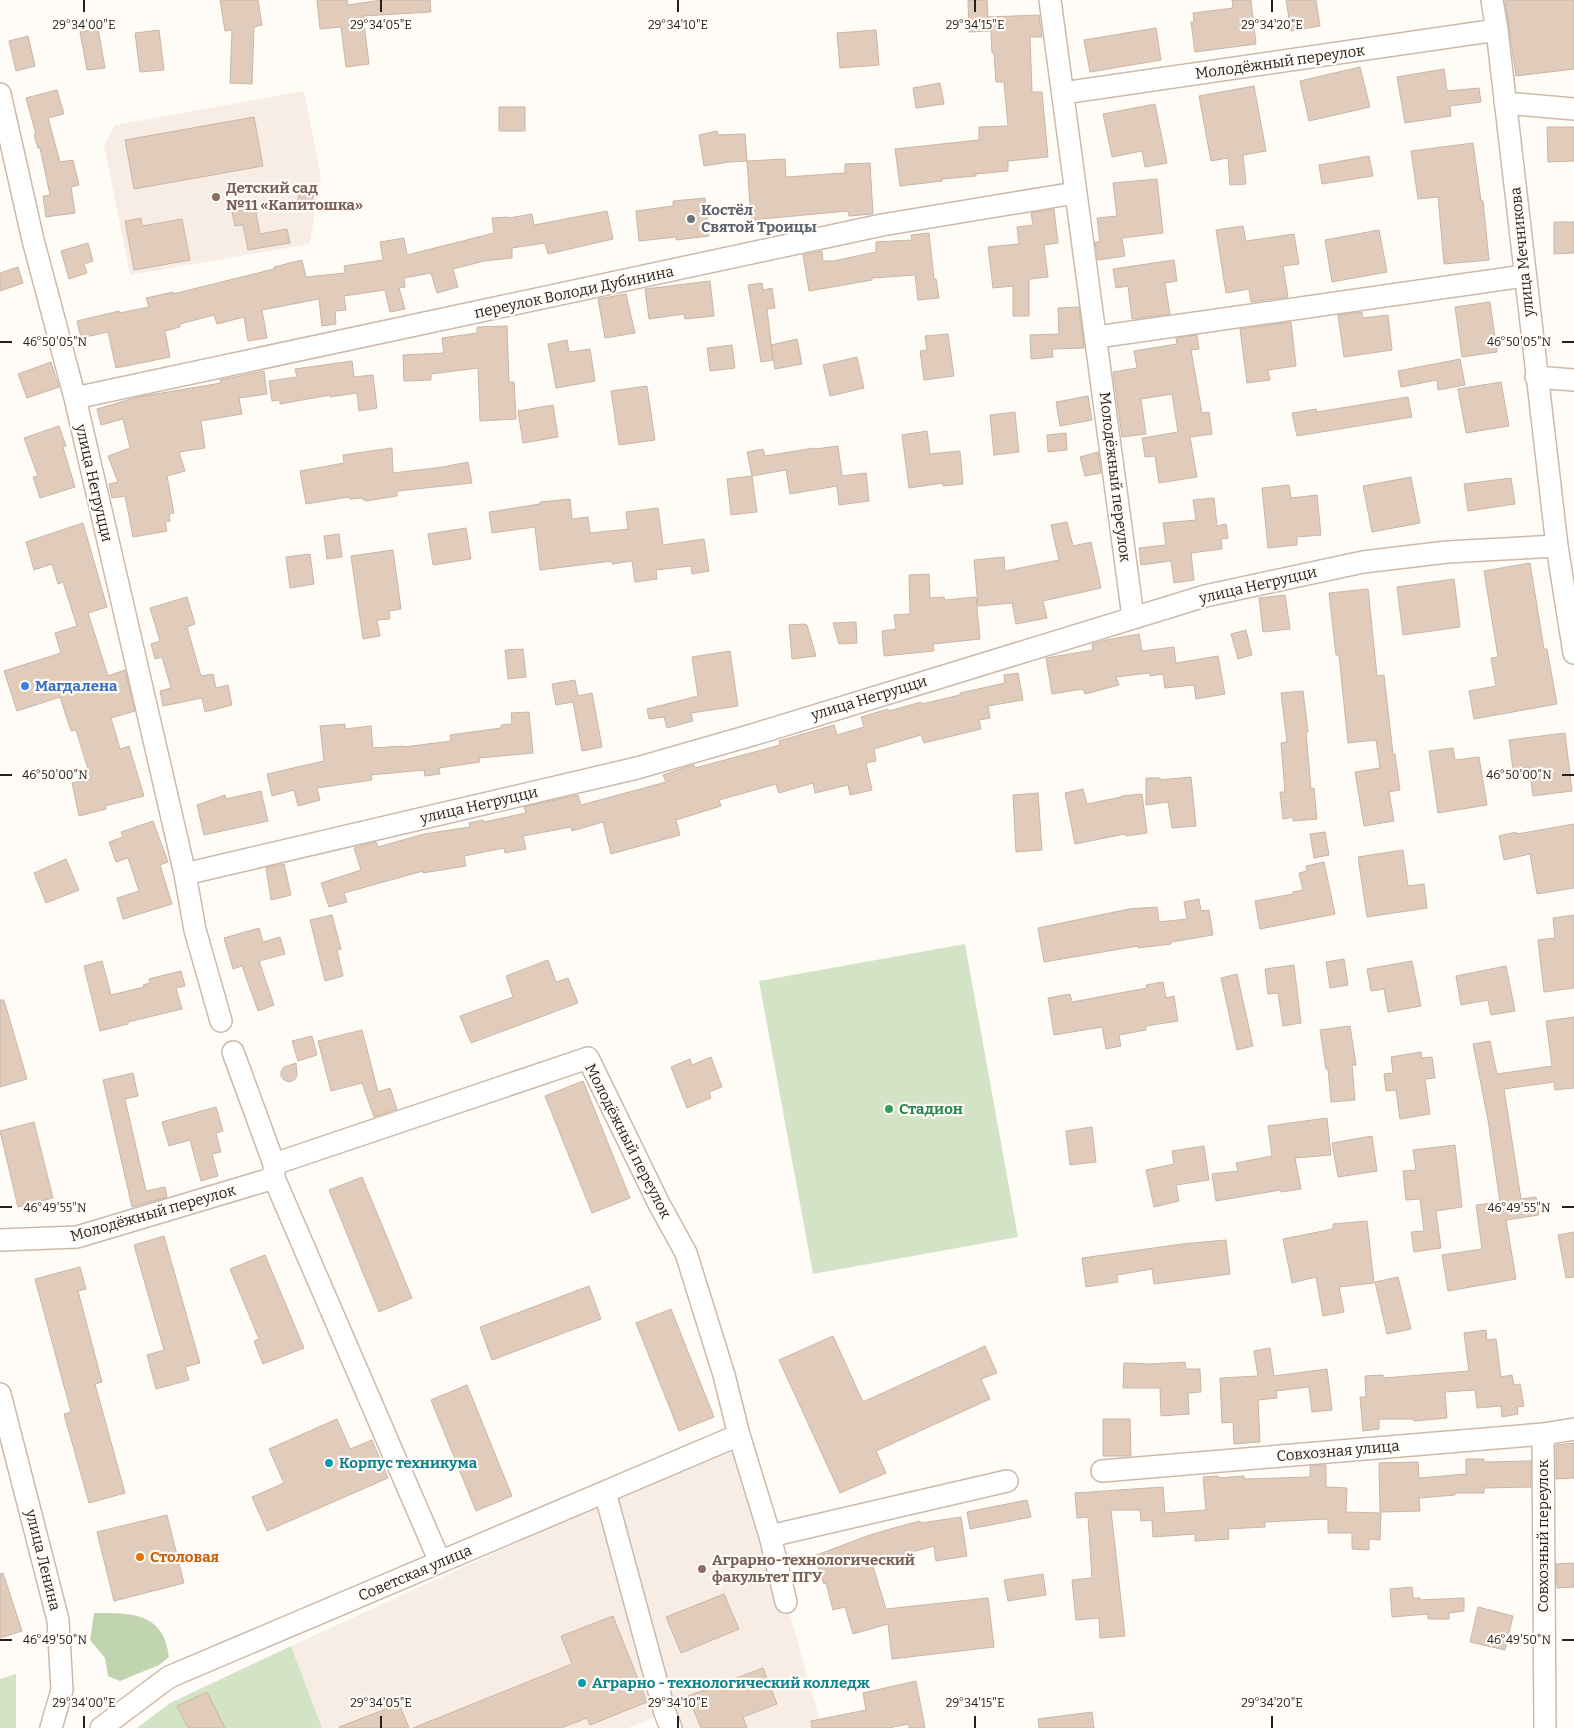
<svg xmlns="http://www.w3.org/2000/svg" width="1574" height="1728" font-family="Bitter,serif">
<rect width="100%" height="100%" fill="#fffbf7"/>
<path fill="#f8ede4" d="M304,91L321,176L310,244L130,275L104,145L115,125Z
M743,1447L822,1728H671L665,1713L628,1728H322L291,1646L608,1501Z"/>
<path fill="#d3e3c6" d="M965,944L1018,1237L813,1274L759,981Z
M291,1646L322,1728H137L170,1703Z
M16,1674V1728H0V1679Z"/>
<path fill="#c1d4b0" d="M94,1613C131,1613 164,1612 169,1657L159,1665L120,1681L108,1676L105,1658L90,1640Z"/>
<path fill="#e1ccbc" stroke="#cab6a5" d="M220,0H258L262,25L254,27L252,84L230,83L232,30L225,31Z
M317,0H347L348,5L381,0H430L431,12L363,16L369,64L346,67L341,27L320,29Z
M968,0H987L988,17L1039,15L1042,37H1030L1032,92H1042L1048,157L1008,161V171L976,174V176L942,179V181L900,186L895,149L979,140V127L1008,126L1004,82H996L994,53H992L991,31L969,32Z
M1232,0H1251L1256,44L1195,52L1191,22H1194L1193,13L1233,8Z
M1286,0H1316L1320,26L1291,31Z
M1505,0H1574V69L1516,76Z
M1156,28L1161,60L1090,72L1084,40Z
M98,29L105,68L87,70L80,32Z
M159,30L164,70L140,72L135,33Z
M876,30L879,65L840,68L837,33Z
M28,36L35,66L16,71L9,41Z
M1360,67L1370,107L1309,121L1300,81Z
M1444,69L1447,91L1479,88L1481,102L1450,106L1451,116L1405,123L1397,77Z
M940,83L944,104L916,108L913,88Z
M1254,86L1266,151L1243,155L1246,184L1230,185L1228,158L1211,161L1199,96Z
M57,90L64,114L48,118L60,162L73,160L79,185L71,187L75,213L46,217L43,196L50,195L40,148H38L34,135L36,134L26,98Z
M1155,104L1167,163L1145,167L1142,151L1112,157L1103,114Z
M499,107H525V131H499Z
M254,117L263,166L134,189L125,140Z
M1547,127H1574V161L1548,162Z
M717,131L718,135L745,134L747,161L729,162L704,166L699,135Z
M1473,143L1481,201H1483L1489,260L1444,264L1438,197L1418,199L1411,151Z
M1369,156L1373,176L1322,184L1319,165Z
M785,159L786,177L845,173V164L870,163L873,214L849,216L848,211L751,220L747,161Z
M1157,179L1163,233L1122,238L1125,256L1098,260L1095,242H1100L1097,218L1117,216L1113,183Z
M301,187L315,191L309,212L295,208Z
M705,198L709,236L676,240V237L639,241L636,211L673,206V201Z
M255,207L260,234L287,229L290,243L248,250L243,225L235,226L232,212Z
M1054,209L1058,243L1044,245L1048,277L1029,279V316H1013V286L993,288L988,247L1019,244L1017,227L1033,225L1031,213Z
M607,211L613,239L548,254L545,243L512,248V258L484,261L453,269L458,287L437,293L431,273L404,278L405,287L399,288L405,309L390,312L385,290L344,296L346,310L335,311L336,324L322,326L319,299L262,310L267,338L248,341L244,317L217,324L214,315L180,324V327L165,331L170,357L116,368L108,332L81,338L77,321L119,311L120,313L149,307L146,298L173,292V294L274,269V267L302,260L306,277L345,273L344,266L383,260L380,242L404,238L407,255L494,233L492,218L508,217L509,218L532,214L534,225Z
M141,218L142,226L182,219L190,260L134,270L125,221Z
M1554,222H1574V253L1554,254Z
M1243,226L1246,241L1294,234L1299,264L1283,266L1288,297L1251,302L1249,289L1226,293L1216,230Z
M1379,230L1387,272L1332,282L1325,240Z
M929,233L934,279H936L939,298L918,300L915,275L872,278V280L809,291L803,255L822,251L823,261H833L876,252V242L912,240L911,235Z
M88,243L93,261L84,264L87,273L69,279L61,251Z
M1174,260L1177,281L1165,283L1170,314L1132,319L1128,286L1116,288L1113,269Z
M18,267L23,283L0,291V273Z
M710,281L714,316L685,319L684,314L649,319L645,289Z
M762,283L763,290L772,288L775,308L767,309L773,360L761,362L748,285Z
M626,294L635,333L605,338L598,299Z
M1490,302L1497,352L1462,357L1455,307Z
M1079,307L1084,348L1052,349L1053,357L1031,359L1030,335L1059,334L1058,308Z
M1362,312L1363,318L1388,315L1392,350L1344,357L1338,315Z
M1291,322L1296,366L1268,370L1270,380L1247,383L1240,329Z
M507,326L509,382H514L516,419L480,421L478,368L431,374V380L404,381L403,355L444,353L442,338L477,333V327Z
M948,334L954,376L924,380L920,351L927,350L925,336Z
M1197,335L1199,349L1191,350L1202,413L1209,412L1212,434L1190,437L1197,477L1159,483L1155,456L1145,457L1142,438L1178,432L1172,394L1141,399L1146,434L1122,437L1113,372L1137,368L1134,351L1177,344L1176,338Z
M797,339L802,364L775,369L771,345Z
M567,340L569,352L590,349L595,381L556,388L548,344Z
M732,345L735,368L710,371L707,348Z
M857,357L864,388L830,396L823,365Z
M1460,359L1465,385L1438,390L1437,380L1401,387L1398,371Z
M352,361L354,377L373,375L377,408L359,411L357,393L330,397V395L280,404V400L272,401L269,381L297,377L295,369Z
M51,362L59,387L27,398L18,374Z
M264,371L267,394L239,398L242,414L201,421L205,448L179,452L185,471L167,476L174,513L169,514L170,521L165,522L167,531L133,537L125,496L112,498L109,484L118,482L108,456L130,448L123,419L101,425L97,409L138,397L221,383L220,380Z
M1501,382L1509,426L1466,433L1458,389Z
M647,386L655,440L619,445L611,391Z
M1088,396L1092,420L1060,426L1056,402Z
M1408,397L1412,417L1297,436L1292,413L1316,409L1317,412Z
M553,405L558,437L523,443L518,411Z
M1015,412L1019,452L994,455L990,415Z
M59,426L66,446L63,447L75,487L40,498L33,477L38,476L24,438Z
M927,431L930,454L960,451L963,484L943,486V483L909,488L902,435Z
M1066,433L1067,450L1048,452L1047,435Z
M838,446L842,476L866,473L869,501L839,505L837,486L790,494L786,470L752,476L747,452L763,449L765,456L814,448L815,449Z
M392,448L393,473L443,467L468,462L472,483L397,491V496L366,501L361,498L350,499L349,497L306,504L300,471L344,463L343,455Z
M1098,452L1101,473L1085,476L1080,457Z
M752,476L757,512L731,515L727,479Z
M1411,477L1420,523L1372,532L1363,486Z
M1511,478L1515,504L1468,511L1464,484Z
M1289,485L1291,498L1317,495L1321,535L1297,537V545L1268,548L1262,488Z
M1214,498L1217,526L1226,524L1228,538L1221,539L1222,549L1191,553L1194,580L1174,583L1171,561L1141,565L1139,548L1166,545L1163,523L1196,520L1193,500Z
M570,499L572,519L588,517L590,533L628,529L626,512L658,508L663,545L704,539L709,571L692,574L691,566L656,570L657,579L635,582L632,561L612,564V561L540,570L535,527L492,533L489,512L540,504V502Z
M1067,522L1073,546L1091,542L1101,588L1043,601L1047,618L1016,624L1012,603L978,606L974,560L1004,557L1005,571L1059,560L1051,525Z
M83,523L107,607L88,613L108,676L125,670L135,711L111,718L120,749L129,746L144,796L105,806L106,809L79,816L72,783L91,779L76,730L71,731L60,697L17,711L4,671L61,653L55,633L77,626L63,582L58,584L52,564L34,570L26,542Z
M466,528L471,559L433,565L428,534Z
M339,534L342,557L327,559L324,536Z
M393,550L401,609L389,611L390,619L377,620L380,636L363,639L351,556Z
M310,554L314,584L290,588L286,557Z
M1530,563L1544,649H1547L1557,704L1474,719L1469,691L1496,686L1491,658L1498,657L1484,571Z
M929,574L930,598L944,597L945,600L976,597L980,639L933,644L934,651L884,656L882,631L896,629L894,615L910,614L909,575Z
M1454,579L1460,627L1403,635L1397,587Z
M1368,589L1377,676L1384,675L1393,754H1395L1400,790L1389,792L1394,821L1364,826L1355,772L1380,768L1376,740L1348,743L1339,655H1336L1329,593Z
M1285,595L1290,629L1263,632L1259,598Z
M187,597L195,624L187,627L201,676L213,674L216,688L228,685L232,705L205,712L202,698L163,706L160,691L171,688L162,657L155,659L151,644L160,641L150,608Z
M856,622L857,643L839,644L833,623Z
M804,624L807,625L816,656L792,659L789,625Z
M1246,630L1252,655L1238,659L1231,634Z
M1139,634L1142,651L1174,647L1176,663L1218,656L1225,694L1196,699L1194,685L1165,688L1163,674L1150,676L1149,673L1116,677L1119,685L1085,694L1083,689L1052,694L1046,658L1093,650L1092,644L1106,640Z
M523,649L526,677L508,679L505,650Z
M730,651L738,706L691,713L693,721L667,728L664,717L649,719L647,709L698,696L692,657Z
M1018,673L1023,700L988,706L990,718L979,720L981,729L924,743L921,735L874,749L876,761L866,763L872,790L850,795L848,785L815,793L813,783L779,793L776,784L719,800L721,806L676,820L680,835L611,854L603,822L572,831L571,827L523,836L526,849L505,853L504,848L464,856L466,866L423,873V871L344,893L347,902L329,907L321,883L361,870L354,848L367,844L376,842L378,847L424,834L470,827L469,823L483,820L484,822L526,813L524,807L578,795L581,805L666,782L663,775L686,767L694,765L695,768L780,745L779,741L834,725L837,735L864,727L861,717L888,709L889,711L921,702L922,704L960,695V693L1005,683L1004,675Z
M575,680L578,696L592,693L602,747L582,751L573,702L556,705L552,684Z
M1303,691L1308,732H1306L1311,789L1314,788L1317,819L1293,821V817L1283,819L1280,792H1285L1281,743L1287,742L1281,693Z
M529,712L533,753L479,758L480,762L439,768L440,774L425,776L424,770L371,775L372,780L317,788L320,800L298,806L294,790L272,796L267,774L324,761L320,726L345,724V729L371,726L373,748L403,746L404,747L451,741L450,735L501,728V725L512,724L511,713Z
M1565,733L1572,791L1533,796L1529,767L1513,769L1509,740Z
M1453,748L1455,760L1479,757L1487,805L1438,813L1429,751Z
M1191,777L1196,826L1172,828L1168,802L1146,805V778H1160V780Z
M1083,789L1087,804L1121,797V796L1142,794L1147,833L1126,836L1125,834L1075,844L1065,793Z
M261,791L268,821L204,835L197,805L225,795L226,799Z
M1038,793L1042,850L1016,852L1013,795Z
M153,821L168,862L160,865L172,904L123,919L117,898L139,891L128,858L116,862L109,842L123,837L121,832Z
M1574,824V888L1537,894L1530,854L1504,860L1499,836L1516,832L1517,834Z
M1325,832L1329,855L1314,858L1310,834Z
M1403,850L1408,886L1424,884L1427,908L1367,917L1358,857Z
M66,859L79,890L46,903L34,873Z
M1324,862L1335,914L1260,929L1255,901L1293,894V892L1303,890L1299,873L1307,871L1306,866Z
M284,864L291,895L271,900L266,868Z
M1199,899L1201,911L1209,910L1213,935L1171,942V944L1138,948V946L1044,962L1038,928L1129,909L1157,907L1159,922L1187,919L1184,902Z
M332,915L341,949L337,950L343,976L325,981L310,920Z
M1574,915V988L1544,992L1538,940L1555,938L1553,918Z
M259,928L263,942L280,937L285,954L259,961L274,1005L258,1011L242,966L233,969L224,938Z
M1344,959L1348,985L1330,988L1326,962Z
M548,960L556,982L568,978L578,1003L471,1043L460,1016L513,997L506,976Z
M102,961L111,995L144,987L143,985L150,983L149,979L181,971L185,986L176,988L182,1009L128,1022V1024L100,1031L84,966Z
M1412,961L1421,1006L1388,1012L1384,989L1371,991L1367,969Z
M1294,965L1301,1023L1283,1026L1278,993L1268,994L1265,969Z
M1506,966L1515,1011L1491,1015L1488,1000L1461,1005L1456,976Z
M1237,974L1253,1046L1237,1050L1221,978Z
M1163,982L1166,998L1174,996L1178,1021L1146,1026V1030L1119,1035L1121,1046L1106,1049L1102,1027L1054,1035L1048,998L1070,994L1072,1002L1147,988L1146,985Z
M0,1000H4L27,1079L0,1087Z
M1574,1017V1088L1555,1090L1554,1082L1504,1089L1521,1199L1536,1197L1539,1215L1506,1220L1516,1279L1448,1291L1442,1255L1482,1249L1476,1205L1500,1202L1488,1120L1473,1044L1490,1041L1497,1074L1552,1066L1546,1021Z
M1350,1026L1356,1065H1352L1355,1100L1331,1102L1328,1069H1326L1320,1030Z
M362,1030L378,1092L390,1088L397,1109L374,1117L362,1083L331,1091L318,1041Z
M312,1036L317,1055L298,1061L292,1041Z
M1421,1052L1422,1058L1432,1057L1435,1078L1425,1079L1430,1114L1400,1119L1396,1090L1386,1091L1384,1074L1393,1073L1391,1057Z
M711,1057L722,1087L709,1092L711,1098L687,1108L671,1067L690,1059L692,1065Z
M296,1063L297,1076L294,1080L289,1082L284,1080L281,1076V1072L284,1067Z
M133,1073L138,1096L125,1099L146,1191L165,1187L167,1197L132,1207L103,1080Z
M583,1081L630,1198L592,1213L545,1096Z
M216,1107L223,1131L216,1133L221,1152L212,1154L218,1176L201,1181L190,1140L169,1146L162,1122Z
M1327,1118L1331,1155L1295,1158L1301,1189L1281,1192L1280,1190L1216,1201L1212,1174L1238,1171L1236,1163L1272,1156L1268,1126Z
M34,1122L53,1198L18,1207L0,1131Z
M1092,1127L1096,1162L1070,1165L1066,1131Z
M1372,1136L1377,1171L1338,1177L1332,1143Z
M1455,1145L1462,1207L1436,1211L1441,1248L1414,1252L1411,1232L1424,1231L1420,1199L1406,1200L1403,1171L1416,1170L1413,1150Z
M1204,1146L1209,1180L1176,1185L1179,1201L1154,1207L1146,1170L1174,1164L1172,1151Z
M362,1177L412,1298L379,1312L329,1190Z
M1367,1221L1374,1283L1339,1287L1344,1312L1323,1316L1316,1277L1292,1283L1283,1239L1333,1229V1224Z
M1574,1232V1277L1566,1278L1558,1235Z
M164,1236L200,1363L185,1367L189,1380L156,1389L147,1355L164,1350L134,1245Z
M1226,1240L1230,1274L1154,1284L1152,1269L1117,1275L1118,1282L1086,1287L1082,1258L1182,1244Z
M265,1255L304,1348L263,1364L254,1341L259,1339L230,1269Z
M80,1267L86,1289L78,1291L102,1382L95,1384L125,1493L89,1503L64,1414L71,1412L35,1279Z
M1398,1277L1411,1329L1387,1334L1375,1282Z
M589,1286L601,1319L492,1360L480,1327Z
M671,1309L714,1417L679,1431L636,1323Z
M1486,1330L1487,1340L1496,1339L1501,1377L1512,1375L1514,1385L1520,1384L1524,1406L1517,1407L1518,1414L1502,1417L1501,1406L1477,1408L1475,1390L1445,1392L1447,1418L1414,1421V1419H1379V1429L1363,1431L1360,1397H1366L1365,1376L1383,1375V1378L1469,1371L1464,1333Z
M833,1336L863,1402L985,1346L997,1373L981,1379L990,1399L876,1451L886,1473L840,1493L779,1360Z
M1270,1348L1274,1376L1327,1369L1332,1410L1312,1412L1309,1387L1276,1391L1277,1398L1258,1400L1260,1442L1234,1444L1233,1422L1222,1423L1220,1378L1258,1376L1254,1351Z
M1185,1362L1186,1369H1200L1201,1392L1188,1393L1189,1414L1161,1416L1160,1388H1123L1124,1363L1150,1364Z
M467,1385L512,1496L476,1511L431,1400Z
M337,1419L350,1449L372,1440L388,1478L267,1531L252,1497L284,1483L269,1449Z
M1103,1419H1130L1131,1456H1103Z
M1574,1443V1478L1556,1479V1445Z
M1466,1459H1484V1462L1531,1461V1487L1484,1488V1493H1455V1495L1419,1498L1420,1511L1380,1512L1379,1463L1418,1462L1419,1478L1466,1474Z
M1326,1465V1487L1347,1488L1346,1512L1381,1513L1380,1540L1369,1539V1550L1352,1549V1533H1328V1519L1265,1522V1527L1228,1529L1229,1539L1195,1541V1534L1153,1537L1152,1520L1141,1521L1140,1510H1111L1125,1636L1100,1638L1099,1618L1076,1620L1072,1580L1092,1578L1088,1517L1077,1518L1075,1493L1163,1487L1165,1513L1206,1510L1203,1477L1218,1476V1478L1244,1476V1479L1310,1477V1466Z
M1027,1500L1031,1517L970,1529L967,1512Z
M167,1515L184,1583L114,1601L97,1532Z
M961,1517L967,1556L936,1561L934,1546L872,1563L886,1609L988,1598L994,1647L892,1659L888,1624L853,1634L845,1607L833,1610L826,1583L824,1584L814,1556L867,1536L890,1529L920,1521L921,1523Z
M1574,1563V1587L1557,1588L1556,1564Z
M3,1573L22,1631L0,1638V1574Z
M1043,1574L1046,1595L1008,1601L1004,1580Z
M1412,1587L1413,1598H1420V1600L1464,1598V1611L1449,1613V1619H1428V1614L1392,1617L1390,1589Z
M724,1594L739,1629L681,1653L666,1617Z
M1478,1607L1513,1616L1505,1650L1470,1642Z
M613,1616L647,1702L590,1725L587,1718L561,1728H413L572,1664L561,1636Z
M763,1668L777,1704L743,1717L747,1728H701L688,1696Z
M916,1681L925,1728H909V1724L888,1728H812L811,1721L866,1710L863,1693Z
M207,1692L225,1728H188L177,1706Z
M399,1704L409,1728H340L339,1727Z
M1092,1712L1094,1728H1039L1038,1719Z"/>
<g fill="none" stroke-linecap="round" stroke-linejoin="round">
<g stroke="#cdb9a9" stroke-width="24">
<path id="minor" d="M1050,0L1133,617
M1492,0L1497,30L1557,546L1574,653
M1063,93L1497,30
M0,94L33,240L75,398L185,874L195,930L221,1021
M1505,103L1574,109
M1097,337L1524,276
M1536,377L1574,380
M75,398L882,225L1075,193
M185,874L637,768L752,735L1205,596L1363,562L1447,552L1557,546
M233,1052L274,1164
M274,1178V1164L588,1058L658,1202L686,1253L724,1375L739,1435L770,1536L786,1602
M0,1240L77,1237L274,1178L440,1562
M0,1394L58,1620L62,1690L51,1728
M1543,1434L1545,1728
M1102,1471L1543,1434L1574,1429
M605,1492L665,1713L671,1728
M770,1536L1007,1481
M101,1728L169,1677L739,1435"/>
</g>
<use href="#minor" stroke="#fff" stroke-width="21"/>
</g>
<path fill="none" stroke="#271f19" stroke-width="2" d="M84,0V12M381,0V12M678,0V12M975,0V12M1272,0V12M0,342H12M1562,342H1574M0,775H12M1562,775H1574M0,1207H12M1562,1207H1574M0,1640H12M1562,1640H1574M84,1716V1728M381,1716V1728M678,1716V1728M975,1716V1728M1272,1716V1728"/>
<g fill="#8d6e63" stroke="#fffbf7" stroke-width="2">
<circle cx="216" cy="197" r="5"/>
<circle cx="702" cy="1569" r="5"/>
</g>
<circle fill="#6b7280" stroke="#fffbf7" stroke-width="2" cx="691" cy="219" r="5"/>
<circle fill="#3f7fe0" stroke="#fffbf7" stroke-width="2" cx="25" cy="686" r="5"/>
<circle fill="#2e9e5b" stroke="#fffbf7" stroke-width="2" cx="889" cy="1109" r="5"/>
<g fill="#0f9aa8" stroke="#fffbf7" stroke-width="2">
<circle cx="329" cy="1463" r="5"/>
<circle cx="582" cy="1683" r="5"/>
</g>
<circle fill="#e8710a" stroke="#fffbf7" stroke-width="2" cx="140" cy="1557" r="5"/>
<g text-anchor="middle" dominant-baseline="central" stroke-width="4.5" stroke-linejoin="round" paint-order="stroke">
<g font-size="15" fill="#271f19" stroke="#fffbf7">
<text transform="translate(1280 62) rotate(-8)">Молодёжный переулок</text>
<text transform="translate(1522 252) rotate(-96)">улица Мечникова</text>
<text transform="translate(574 292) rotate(-12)">переулок Володи Дубинина</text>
<text transform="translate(1115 477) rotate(83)">Молодёжный переулок</text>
<text transform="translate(94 483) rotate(77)">улица Негруцци</text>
<text transform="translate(1258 585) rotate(-13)">улица Негруцци</text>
<text transform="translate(869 698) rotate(-17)">улица Негруцци</text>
<text transform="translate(479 805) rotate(-13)">улица Негруцци</text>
<text transform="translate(628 1141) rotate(63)">Молодёжный переулок</text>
<text transform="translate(153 1213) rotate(-16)">Молодёжный переулок</text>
<text transform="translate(1338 1451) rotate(-5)">Совхозная улица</text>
<text transform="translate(1543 1536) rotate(-90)">Совхозный переулок</text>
<text transform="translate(43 1560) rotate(76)">улица Ленина</text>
<text transform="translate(415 1573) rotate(-23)">Советская улица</text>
</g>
<g font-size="15" font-weight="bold" fill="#785e54" stroke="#fffbf7" text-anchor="start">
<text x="226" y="188">Детский сад<tspan x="226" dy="17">№11 «Капитошка»</tspan></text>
<text x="712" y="1560">Аграрно-технологический<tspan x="712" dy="17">факультет ПГУ</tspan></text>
</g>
<g font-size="15" font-weight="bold" fill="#5b616d" stroke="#fffbf7" text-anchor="start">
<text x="701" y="210">Костёл<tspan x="701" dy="17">Святой Троицы</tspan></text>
</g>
<g font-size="15" font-weight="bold" fill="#366cbe" stroke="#fffbf7" text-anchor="start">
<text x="35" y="686">Магдалена</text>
</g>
<g font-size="15" font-weight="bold" fill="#27864d" stroke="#fffbf7" text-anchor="start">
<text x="899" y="1109">Стадион</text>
</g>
<g font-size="15" font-weight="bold" fill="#0d838f" stroke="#fffbf7" text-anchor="start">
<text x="339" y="1463">Корпус техникума</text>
<text x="592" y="1683">Аграрно - технологический колледж</text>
</g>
<g font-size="15" font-weight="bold" fill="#c56008" stroke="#fffbf7" text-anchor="start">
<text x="150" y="1557">Столовая</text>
</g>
</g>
<g font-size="12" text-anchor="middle" fill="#271f19" stroke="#fffbf7" stroke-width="4.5" stroke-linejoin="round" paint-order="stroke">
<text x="84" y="29">29°34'00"E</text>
<text x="381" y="29">29°34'05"E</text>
<text x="678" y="29">29°34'10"E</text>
<text x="975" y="29">29°34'15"E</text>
<text x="1272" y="29">29°34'20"E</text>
<text x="55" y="346">46°50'05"N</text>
<text x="1519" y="346">46°50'05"N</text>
<text x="55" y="779">46°50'00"N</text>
<text x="1519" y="779">46°50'00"N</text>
<text x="55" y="1212">46°49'55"N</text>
<text x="1519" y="1212">46°49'55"N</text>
<text x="55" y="1644">46°49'50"N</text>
<text x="1519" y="1644">46°49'50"N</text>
<text x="84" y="1707">29°34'00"E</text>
<text x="381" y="1707">29°34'05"E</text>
<text x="678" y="1707">29°34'10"E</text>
<text x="975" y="1707">29°34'15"E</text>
<text x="1272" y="1707">29°34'20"E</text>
</g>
</svg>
